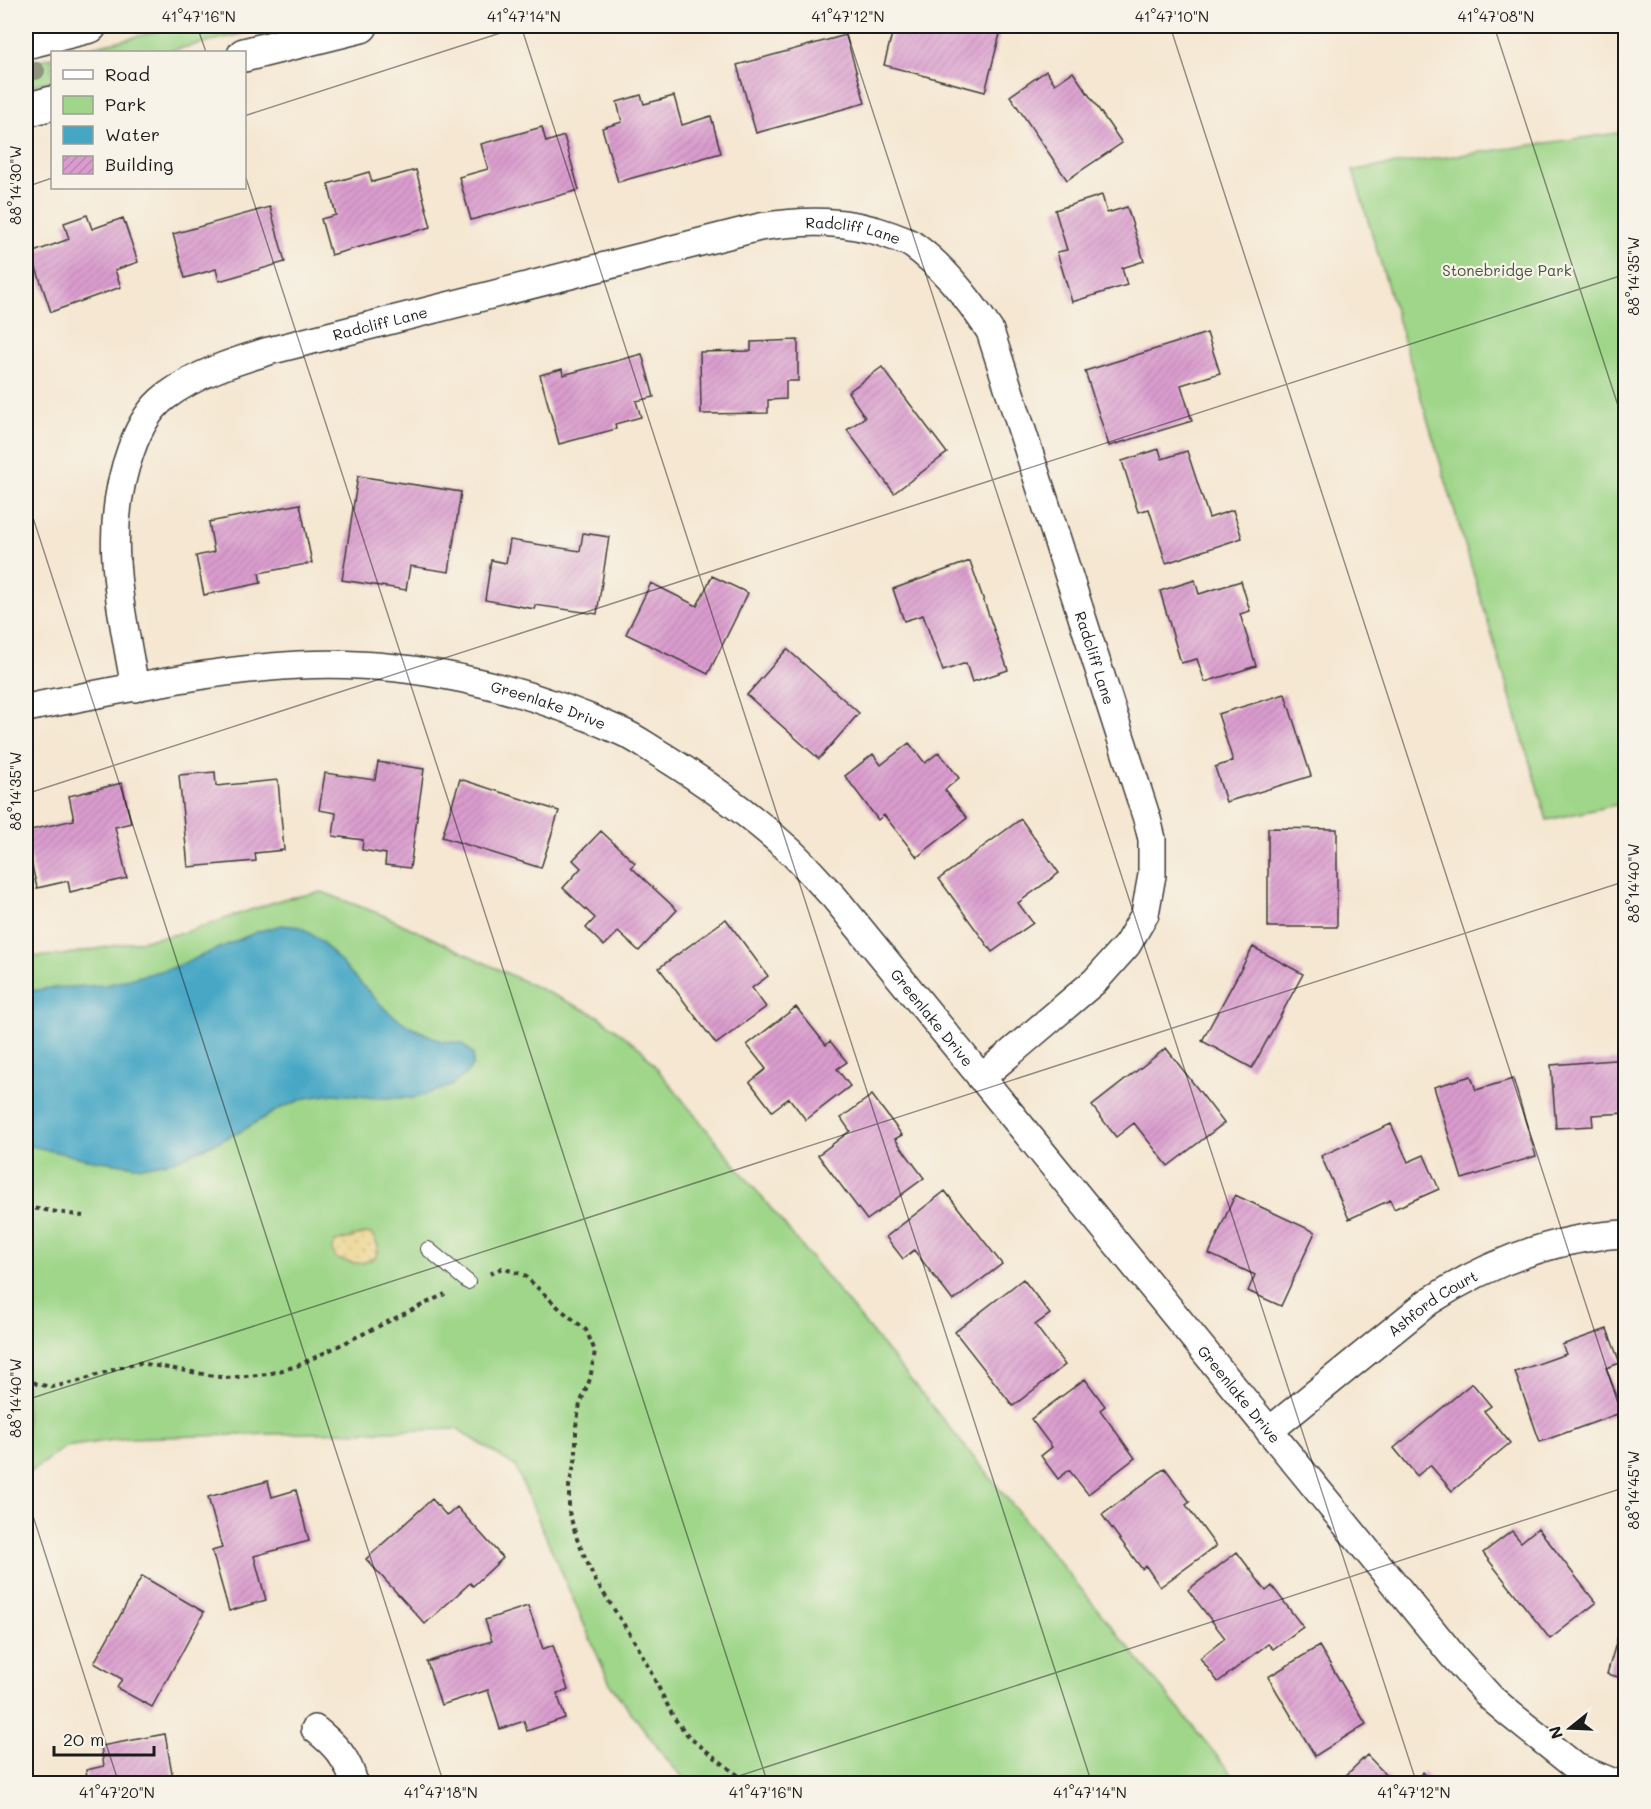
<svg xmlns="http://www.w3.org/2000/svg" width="1651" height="1809" font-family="Mali,sans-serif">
<defs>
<pattern id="sand-dots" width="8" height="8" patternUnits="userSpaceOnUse" patternTransform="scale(1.5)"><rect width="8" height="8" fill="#eeda9e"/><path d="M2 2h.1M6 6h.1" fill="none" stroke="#ccba88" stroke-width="1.8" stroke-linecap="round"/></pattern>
<pattern id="building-hatch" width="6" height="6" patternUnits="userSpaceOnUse" patternTransform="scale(1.5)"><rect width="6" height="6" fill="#da9cce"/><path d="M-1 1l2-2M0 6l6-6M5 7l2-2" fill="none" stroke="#ba86b0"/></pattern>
</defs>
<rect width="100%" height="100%" fill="#f7f3e8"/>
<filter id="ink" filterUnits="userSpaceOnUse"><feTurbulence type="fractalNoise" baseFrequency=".0167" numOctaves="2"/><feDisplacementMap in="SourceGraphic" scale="12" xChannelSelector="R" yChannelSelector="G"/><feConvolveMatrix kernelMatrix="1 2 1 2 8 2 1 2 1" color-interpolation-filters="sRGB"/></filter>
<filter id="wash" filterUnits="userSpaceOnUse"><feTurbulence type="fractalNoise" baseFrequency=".008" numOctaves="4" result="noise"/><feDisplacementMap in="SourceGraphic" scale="24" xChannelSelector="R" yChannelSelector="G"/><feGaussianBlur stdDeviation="1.35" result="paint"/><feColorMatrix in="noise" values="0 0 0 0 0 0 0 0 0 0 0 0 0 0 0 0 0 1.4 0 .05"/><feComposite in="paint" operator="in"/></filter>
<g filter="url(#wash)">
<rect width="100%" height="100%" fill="#f5e7d1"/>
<path fill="#9fd689" stroke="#5e7952" stroke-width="1.5" d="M181,26H274L165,52H71Z
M52,57V80L26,87V64Z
M1625,132V803L1547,820L1353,170Z
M322,892L385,916L598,1016L641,1049L1239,1783H689L672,1766L611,1686L515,1466L458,1429L127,1438L65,1447L26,1475V957L63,955L183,933L283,899Z"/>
<path fill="url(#sand-dots)" stroke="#857b5d" stroke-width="1.5" d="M367,1233L372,1235L378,1246L376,1257C358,1267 355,1263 337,1259L332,1250L335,1242Z"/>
<path fill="#46a7c5" stroke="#316270" stroke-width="1.5" d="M282,925L301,927L321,941L387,1011L409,1026L441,1041L462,1043L473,1054V1065L465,1075L451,1086L415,1098H376L334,1094L306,1098L279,1109L240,1132L177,1160L143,1167L86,1159L26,1145V992L48,988L106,985L175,967L259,931Z"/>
<g id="blocks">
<path fill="url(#building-hatch)" d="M894,26L910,30L911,26H969L1000,34L985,92L884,65Z
M846,35L865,103L756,133L737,65Z
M1046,71L1055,84L1073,72L1122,143L1067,180L1010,96Z
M641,95L644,104L674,96L682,125L711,116L721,153L618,182L602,128L622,122L617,102Z
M542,127L546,142L564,136L579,190L471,220L459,177L488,169L481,144Z
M416,170L431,227L331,255L321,219L336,215L328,184L369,172L372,182Z
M1102,195L1107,213L1127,207L1144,261L1122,268L1127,285L1072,302L1057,252L1067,250L1055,210Z
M270,207L285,262L219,281L216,269L185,278L173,234Z
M87,215L92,229L123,218L138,262L115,270L121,287L51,312L31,253L69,239L64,223Z
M1207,333L1220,373L1181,385L1192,421L1109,446L1085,371Z
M798,340V381H786V399L768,400V413L701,414L700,352L751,351V342Z
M642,354L654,397L636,401L641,417L615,424L616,429L559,444L540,375L562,369L563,375Z
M882,367L947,453L894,493L847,430L865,417L848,392Z
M1159,449L1162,459L1187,451L1209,518L1233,510L1242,538L1166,563L1149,509L1138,512L1122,461Z
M358,476L461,492L449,572L410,566L406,590L342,580Z
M300,504L312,563L259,573L261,583L204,595L196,556L214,552L209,522Z
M583,533L609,537L597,614L535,605V609L485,600L491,560L506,563L510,540L580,551Z
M970,561L1008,670L972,682L966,663L943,671L923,615L904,621L893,589Z
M712,576L748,593L708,674L626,634L651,583L697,606Z
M1195,580L1199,594L1241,581L1250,611L1240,614L1256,666L1205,682L1197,659L1181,663L1160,591Z
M26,598H30V638H26Z
M787,649L859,713L819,759L747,695Z
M1285,694L1311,776L1226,802L1215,767L1233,761L1218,714Z
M909,743L925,763L939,752L959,778L945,790L967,818L917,857L884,815L878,820L845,776L873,754L881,765Z
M378,762L424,769L410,868L385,865L386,854L362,850L363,840L333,836L336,813L319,810L325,773L375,780Z
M215,772L216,786L278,780L284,850L255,853L256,861L188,867L179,775Z
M460,779L559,811L541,868L442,837Z
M122,783L131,823L115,827L127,878L70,892L68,881L37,888L26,839V831L74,820L69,796Z
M1021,819L1059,873L1018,903L1033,923L992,952L939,879Z
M1268,828L1337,829V927H1268Z
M601,831L635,863L631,867L677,910L639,951L618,932L604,946L586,928L595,918L563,888L581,868L573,860Z
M726,919L768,976L752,988L766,1007L716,1044L659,968Z
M1253,947L1303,974L1252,1068L1202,1041Z
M796,1007L826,1045L830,1041L847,1062L837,1069L850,1086L806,1120L789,1098L772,1111L750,1082L766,1069L747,1045Z
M1166,1048L1224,1123L1168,1166L1134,1123L1116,1137L1092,1106Z
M1626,1059V1113L1592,1115L1593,1126L1556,1128L1551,1065Z
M1471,1076L1476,1090L1513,1079L1536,1156L1462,1179L1434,1087Z
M872,1095L902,1135L895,1139L924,1178L867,1220L818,1155L850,1131L841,1118Z
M1391,1124L1408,1162L1424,1155L1439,1189L1394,1209L1390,1200L1349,1219L1321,1156Z
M945,1191L1002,1264L953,1301L914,1250L903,1259L886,1237Z
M1235,1195L1315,1232L1281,1306L1248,1291L1255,1275L1209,1254Z
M1023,1279L1050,1314L1035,1325L1065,1365L1013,1406L955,1332Z
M1607,1329L1620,1363L1606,1368L1623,1412L1540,1442L1515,1372L1566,1354L1562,1345Z
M1085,1379L1105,1406L1100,1410L1135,1458L1088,1494L1069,1470L1058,1479L1041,1456L1052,1447L1031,1419Z
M1472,1383L1491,1406L1484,1411L1510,1443L1452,1491L1430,1465L1417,1476L1394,1448Z
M1165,1468L1190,1502L1186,1505L1216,1546L1160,1587L1146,1566L1142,1569L1102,1515Z
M268,1481L272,1497L296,1490L309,1541L254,1556L266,1600L229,1611L212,1551L222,1548L208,1497Z
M432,1499L447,1516L457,1507L503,1558L473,1586L470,1583L425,1624L366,1559Z
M1538,1528L1596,1603L1550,1639L1483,1553L1512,1531L1521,1542Z
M1237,1552L1266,1591L1272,1586L1303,1627L1273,1649L1268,1644L1218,1682L1200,1658L1225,1638L1188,1590Z
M142,1576L204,1612L152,1707L117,1688L122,1679L94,1663Z
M528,1606L543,1649L553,1645L568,1690L557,1693L565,1718L527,1731L524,1721L500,1729L488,1690L441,1705L427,1662L492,1641L485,1620Z
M1625,1613H1626V1679L1607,1674Z
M1319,1646L1366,1724L1315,1756L1268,1677Z
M165,1734L174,1784H88L86,1770L104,1766L101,1746Z
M1367,1755L1395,1784H1337Z
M1423,1772L1434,1784H1411Z"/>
</g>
</g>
<g filter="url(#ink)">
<use href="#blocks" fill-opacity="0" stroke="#3d3a37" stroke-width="1.5"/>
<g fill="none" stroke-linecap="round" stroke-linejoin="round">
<g stroke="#3d3a37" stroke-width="16">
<path id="service" d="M428,1249L468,1282"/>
</g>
<g stroke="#3d3a37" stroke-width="30">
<g id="minor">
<path id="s1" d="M135,688C121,605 101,532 131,450C138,430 148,410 165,397C196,374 232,362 269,351L760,227C806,220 847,219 892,236C899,239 907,241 913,245C945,268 969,299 990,331L1147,819L1152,839V875L1145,914L1127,945L1095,981L981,1078"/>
<path id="s2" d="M26,708C116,691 207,670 299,665C408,659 521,686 620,731C635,737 649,748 663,756C708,784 751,815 790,851C805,865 819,882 834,897L1453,1656L1491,1698L1511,1715L1576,1767L1617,1784"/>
<path id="s3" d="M1269,1431L1428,1302C1488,1263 1554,1237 1626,1234"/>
<path d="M315,1729C334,1744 349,1759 354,1784"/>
</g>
</g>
<g stroke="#3d3a37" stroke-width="36">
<path id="secondary" d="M26,42L90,26
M244,55L361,26
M26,110L52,103"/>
</g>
<path stroke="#3d3a37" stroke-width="4" stroke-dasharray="4.5 4.5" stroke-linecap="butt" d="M26,1207L83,1216
M490,1274L502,1268L524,1275L560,1309L586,1330L595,1351L590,1379L580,1404L576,1426V1457L569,1486V1512L577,1539L595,1580L637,1645L674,1718L690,1738L749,1784
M26,1377L37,1384L52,1387L79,1381L118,1368L140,1363L226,1378L268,1374L297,1366L445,1294"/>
<use href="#service" stroke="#fff" stroke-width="14"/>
<use href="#minor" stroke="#fff" stroke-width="27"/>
<use href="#secondary" stroke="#fff" stroke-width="33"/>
</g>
<circle fill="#939680" cx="36" cy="71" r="9"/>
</g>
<path fill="none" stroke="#1c1c1c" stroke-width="1.5" stroke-opacity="0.45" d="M197,26L206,52M521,26L1092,1784M845,26L1417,1784M1170,26L1626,1428M1494,26L1626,430M244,116L522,26M244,172L768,1784M26,187L52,178M26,496L444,1784M26,794L1626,274M26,1400L1626,881M26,1494L119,1784M714,1784L1626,1487"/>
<g text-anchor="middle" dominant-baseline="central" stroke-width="4.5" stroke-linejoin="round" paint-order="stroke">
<g font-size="15" fill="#1c1c1c" stroke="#f7f3e8">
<text stroke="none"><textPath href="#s1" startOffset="1020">Radcliff Lane</textPath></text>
<text stroke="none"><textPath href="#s1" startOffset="534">Radcliff Lane</textPath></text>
<text stroke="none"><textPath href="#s1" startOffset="1542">Radcliff Lane</textPath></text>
<text stroke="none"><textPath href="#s2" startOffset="531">Greenlake Drive</textPath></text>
<text stroke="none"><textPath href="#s2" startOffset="1035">Greenlake Drive</textPath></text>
<text stroke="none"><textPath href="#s3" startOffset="208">Ashford Court</textPath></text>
<text stroke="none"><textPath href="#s2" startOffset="1521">Greenlake Drive</textPath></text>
</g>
<g font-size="15" fill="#43543d" stroke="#f7f3e8">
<text x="1507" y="270">Stonebridge Park</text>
</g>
</g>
<rect width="1651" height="1809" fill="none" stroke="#f7f3e8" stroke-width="66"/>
<rect x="51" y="51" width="195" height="138" fill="#f7f3e8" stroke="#9f9d96" stroke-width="1.5"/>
<rect x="63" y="70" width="30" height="9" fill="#ffffff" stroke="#9f9d96" stroke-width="1.5"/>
<text x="105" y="81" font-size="18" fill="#1c1c1c">Road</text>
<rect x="63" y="96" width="30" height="18" fill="#9fd689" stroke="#9f9d96" stroke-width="1.5"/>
<text x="105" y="111" font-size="18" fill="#1c1c1c">Park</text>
<rect x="63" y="126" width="30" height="18" fill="#46a7c5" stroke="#9f9d96" stroke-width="1.5"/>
<text x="105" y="141" font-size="18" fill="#1c1c1c">Water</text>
<rect x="63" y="156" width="30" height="18" fill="url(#building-hatch)" stroke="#9f9d96" stroke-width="1.5"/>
<text x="105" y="171" font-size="18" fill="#1c1c1c">Building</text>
<g transform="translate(1570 1728) rotate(252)" stroke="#f7f3e8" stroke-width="4.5" paint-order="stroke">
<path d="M0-4.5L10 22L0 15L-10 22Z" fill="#1c1c1c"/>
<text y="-9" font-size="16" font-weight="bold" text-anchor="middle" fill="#1c1c1c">N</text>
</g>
<path d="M54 1746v9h100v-9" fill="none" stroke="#1c1c1c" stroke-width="3"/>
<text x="63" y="1746" font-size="18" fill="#1c1c1c" stroke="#f7f3e8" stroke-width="4.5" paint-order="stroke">20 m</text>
<rect x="33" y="33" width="1585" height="1743" fill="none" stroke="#1c1c1c" stroke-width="2"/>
<g font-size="15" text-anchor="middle" fill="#1c1c1c">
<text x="199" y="22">41°47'16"N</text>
<text x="524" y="22">41°47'14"N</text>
<text x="848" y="22">41°47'12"N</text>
<text x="1172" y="22">41°47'10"N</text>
<text x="1496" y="22">41°47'08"N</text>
<text transform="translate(16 185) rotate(-90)" y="5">88°14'30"W</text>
<text transform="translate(1634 276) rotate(-90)" y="5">88°14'35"W</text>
<text transform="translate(16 791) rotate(-90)" y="5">88°14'35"W</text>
<text transform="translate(1634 883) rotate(-90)" y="5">88°14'40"W</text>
<text transform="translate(16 1398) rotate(-90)" y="5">88°14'40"W</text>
<text transform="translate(1634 1490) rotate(-90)" y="5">88°14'45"W</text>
<text x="117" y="1798">41°47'20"N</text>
<text x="441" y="1798">41°47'18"N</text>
<text x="766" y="1798">41°47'16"N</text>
<text x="1090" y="1798">41°47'14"N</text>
<text x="1414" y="1798">41°47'12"N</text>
</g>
</svg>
